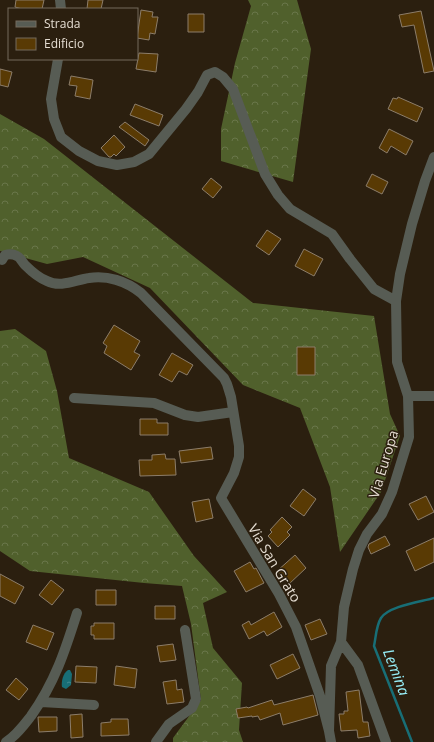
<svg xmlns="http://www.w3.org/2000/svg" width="434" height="742" font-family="'Open Sans',sans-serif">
<defs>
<pattern id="forest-crowns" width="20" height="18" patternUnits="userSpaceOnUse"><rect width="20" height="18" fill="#50602c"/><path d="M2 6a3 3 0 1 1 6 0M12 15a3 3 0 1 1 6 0" fill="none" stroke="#69764a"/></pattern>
<pattern id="water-ripples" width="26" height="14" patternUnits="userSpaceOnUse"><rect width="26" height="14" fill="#186e76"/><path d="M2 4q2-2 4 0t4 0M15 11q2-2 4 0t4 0" fill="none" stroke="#45898f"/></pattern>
</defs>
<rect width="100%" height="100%" fill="#2b1f0f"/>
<path fill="url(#forest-crowns)" d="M248,0H297L311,49L293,182L221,161V129L235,63L251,6Z
M0,114L44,139L253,303L374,316L390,414L400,436L381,492L340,552L330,487L300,408L243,385L150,288L83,257L47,264L0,251Z
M15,329L46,351L57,391L69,458L149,492L194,556L227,592L203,603L213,648L242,683L239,730L243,742H173V738L201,700L191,624L182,586L144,583L30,571L0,551V331Z"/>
<path fill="url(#water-ripples)" d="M68,670H70L72,674L71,685L66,689L62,687C61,682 63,673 68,670Z"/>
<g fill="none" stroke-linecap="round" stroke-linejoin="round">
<path stroke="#186e76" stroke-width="2.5" d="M412,742L374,646C376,637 376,626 381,618C389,606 420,602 434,598"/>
</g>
<path fill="#593a04" stroke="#8c7d6a" d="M16,0H44L42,9H22L15,7Z
M88,0H103L101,9H87Z
M141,10L153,12L152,17H158L155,34L150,33L149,40L137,38Z
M421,11L434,71L424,73L414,25L402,27L399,15Z
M188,14H204V32H188Z
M139,53L158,54L156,72L136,69Z
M0,69L12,72L8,87L0,85Z
M71,76L93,80L90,99L75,96L77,86L69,85Z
M398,97L423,108L417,122L388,109L393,98L397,99Z
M135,104L163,115L159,126L130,115Z
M125,122L149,140L145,146L119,127Z
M389,129L413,141L406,155L391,146L387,153L379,148Z
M114,135L125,147L116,156L114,154L111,157H109L101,148Z
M372,174L388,182L382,194L366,186Z
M211,178L222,187L213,198L202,189Z
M267,230L281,239L269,255L256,246Z
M304,249L323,259L314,276L295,266Z
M114,325L140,341L134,352L140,355L131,370L104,353L107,346L103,343Z
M297,347H315V375H297Z
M172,353L193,365L187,375L179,371L172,382L159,375Z
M140,419H157V423H168V435H140Z
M211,447L213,459L181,463L179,451Z
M165,454L166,459H175L176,475L140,476L139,460H152V455Z
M303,489L316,499L304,516L290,506Z
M426,496L434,512L418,520L409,504Z
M209,499L213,518L196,522L192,502Z
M282,517L292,527L287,532L290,535L278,547L268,536L272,532L270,530Z
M385,536L390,545L371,554L368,547L369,544Z
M434,538V562L415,571L406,551Z
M295,555L306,568L289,584L277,571Z
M250,562L254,569L256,568L264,583L246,592L234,571Z
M0,574L24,587L15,604L0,596Z
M51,580L64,590L52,605L39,595Z
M96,590H116V605H96Z
M155,606H175V619H155Z
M274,612L282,627L267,636L264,631L249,639L242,625L249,621L251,625Z
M320,619L327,634L311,640L305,625Z
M94,623H114V639H94V635H91V626H94Z
M33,625L54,633L47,650L26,642Z
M173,644L176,660L160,662L157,646Z
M293,654L300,668L277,679L270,665Z
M76,666L97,667L96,683L75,682Z
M116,666L137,669L135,688L114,685Z
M16,678L28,689L19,700L6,690Z
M176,680L177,690L182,689L184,702L167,704L163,682Z
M359,690L363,722H368L370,736L358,738L357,730L341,731L339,714H344V711H348L346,692Z
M313,695L318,715L283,725L280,713L260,720L258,716L252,717V716L238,718L236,709L247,707L248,708L272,700L274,705Z
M82,714L83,737L71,738L70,715Z
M38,717H57V731L39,732Z
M111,719H128L129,735L101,736V723L111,722Z"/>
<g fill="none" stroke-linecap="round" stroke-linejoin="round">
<path stroke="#575c54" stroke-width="10" d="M60,0L61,9
M58,59L51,99L54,119L61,137L79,151L98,161L117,165L134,162L149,154L186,109L198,92L207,75L215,72L223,77L233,89L265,174L278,195L290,209L332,234L350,259L374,289L396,301
M2,260L5,255C9,254 13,254 17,256C20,257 22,262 25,265C31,271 39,278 47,281C61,288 75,280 89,278C107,275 126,281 141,293L224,378L227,384L231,397L239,446V457L234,473L221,498L279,594L296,627L320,696L329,731
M408,396H434
M74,398L154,403L185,415L198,417L233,412
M341,642L358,665L386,742
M41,702L94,705
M6,742C16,736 24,725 31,716C55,682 65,651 77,613
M156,742L169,724L192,708L196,699L185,630
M331,742L329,731L331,666L341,642L344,607L353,569L359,550L367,534L382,514L392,492L409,437L408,396L397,362L396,301L400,274L412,224L425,181L434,157"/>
</g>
<g text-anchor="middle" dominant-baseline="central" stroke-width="3" stroke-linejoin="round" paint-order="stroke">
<g font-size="14" fill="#e5ddd2" stroke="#2b1f0f">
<text transform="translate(383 464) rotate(-73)">Via Europa</text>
<text transform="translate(275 563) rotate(59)">Via San Grato</text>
</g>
<g font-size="15" font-style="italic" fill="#97eff9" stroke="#2b1f0f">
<text transform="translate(397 672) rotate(69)">Lemina</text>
</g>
</g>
<rect x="8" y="8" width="130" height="52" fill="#2b1f0f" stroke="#756b5d"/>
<rect x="16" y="21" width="20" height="6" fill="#575c54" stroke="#756b5d"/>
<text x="44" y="28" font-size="12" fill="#e5ddd2">Strada</text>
<rect x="16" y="38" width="20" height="12" fill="#593a04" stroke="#756b5d"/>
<text x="44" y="48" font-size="12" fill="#e5ddd2">Edificio</text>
</svg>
